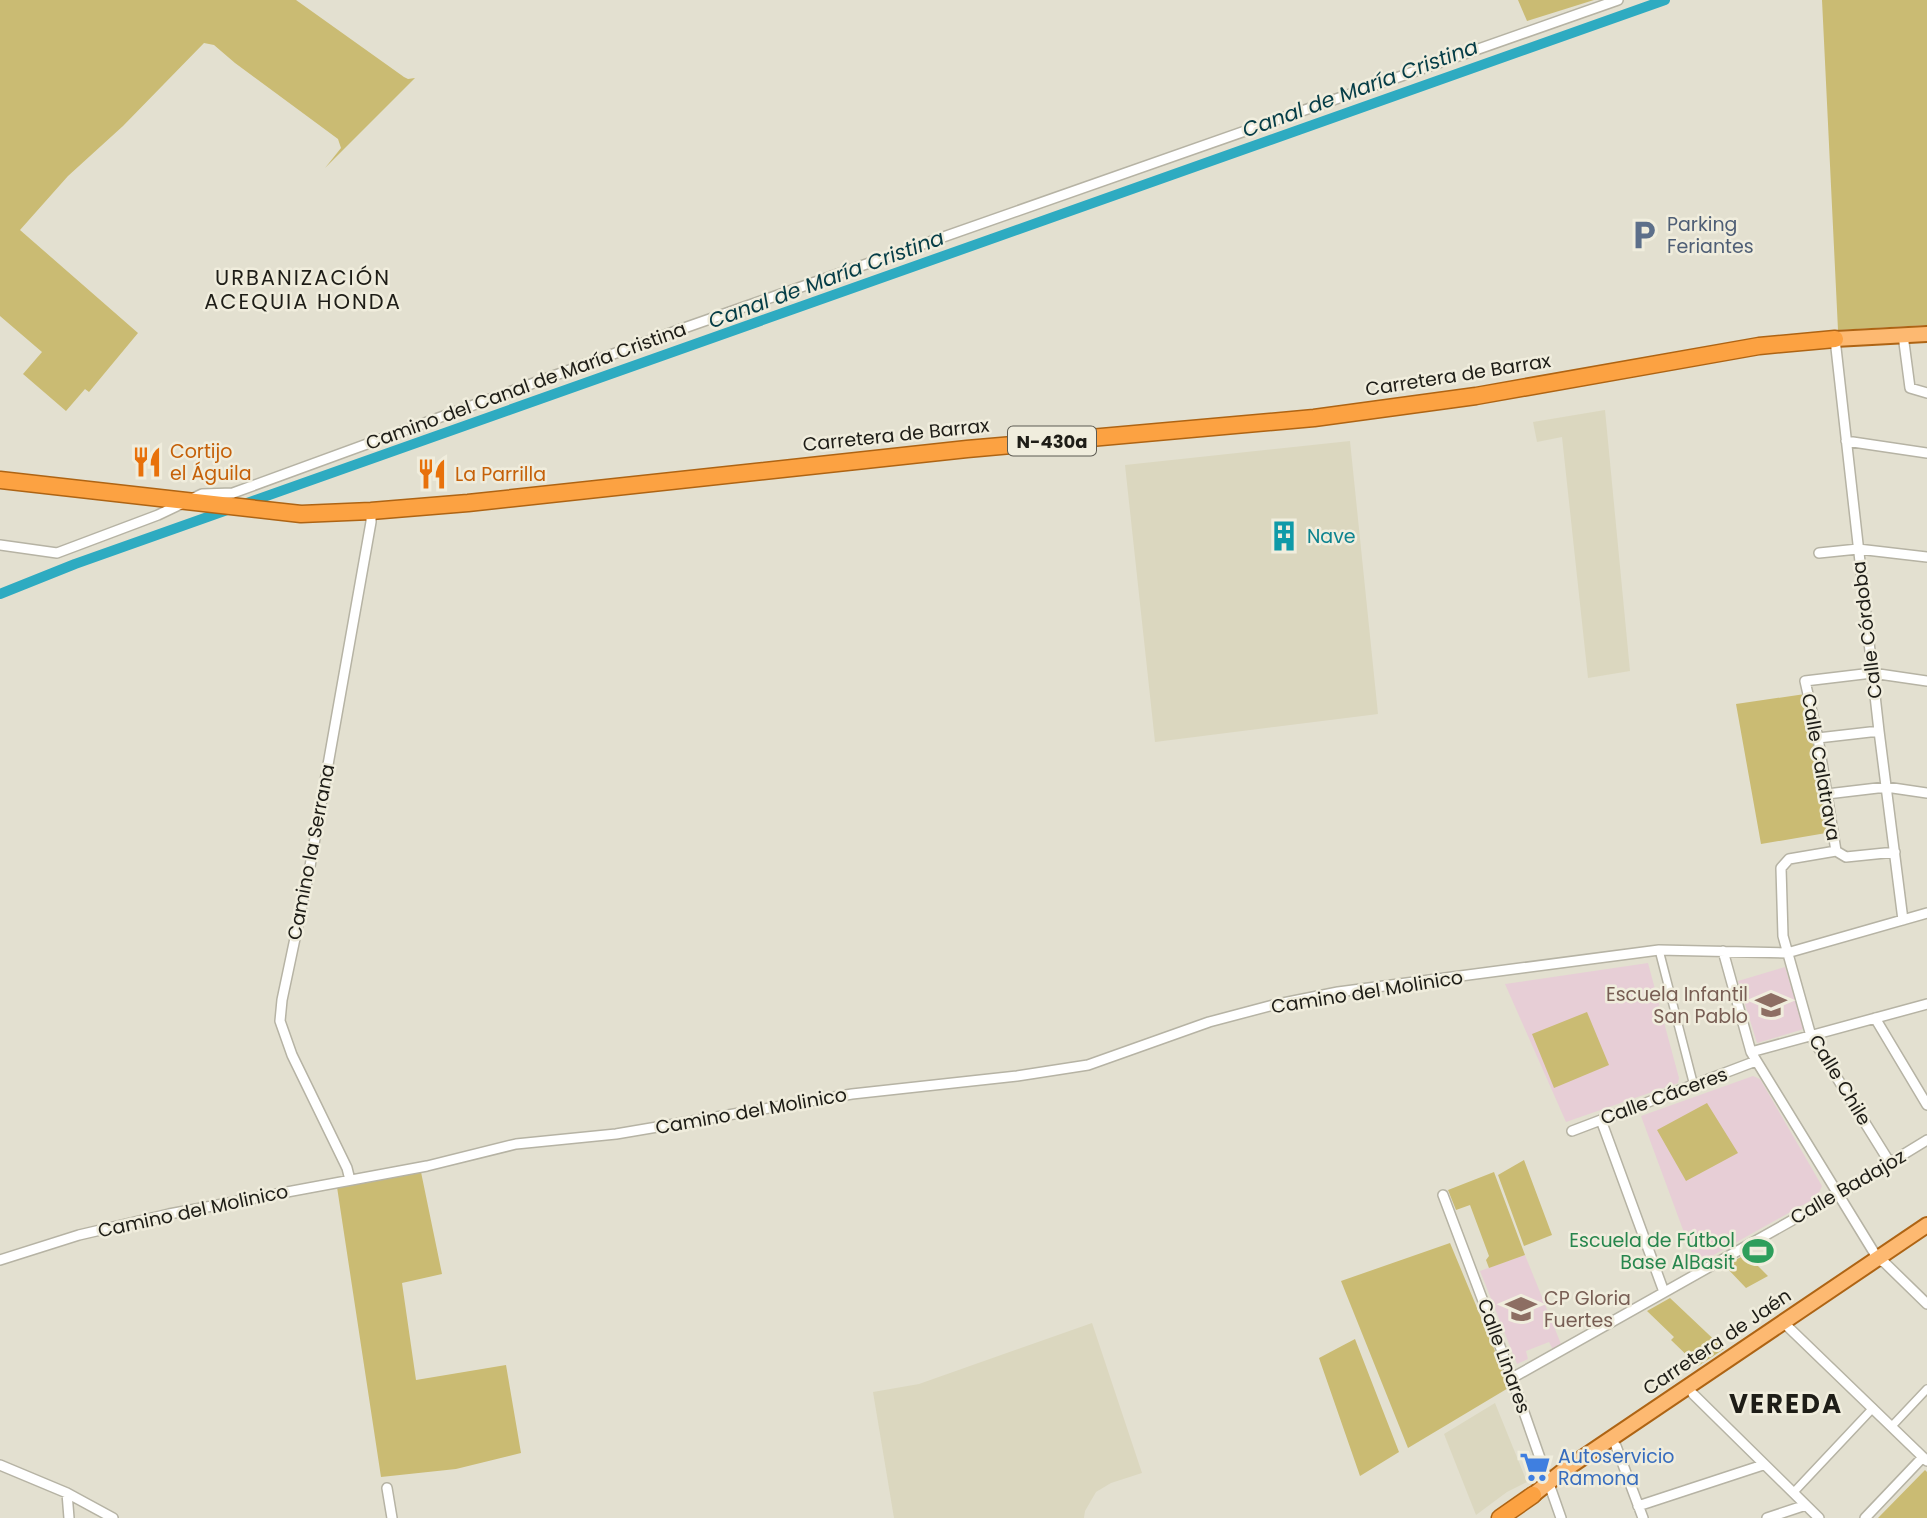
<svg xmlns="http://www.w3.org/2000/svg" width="1927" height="1518" font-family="Poppins,sans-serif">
<rect width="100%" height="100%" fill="#e3e0d0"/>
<path fill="#dbd7bf" d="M1605,410L1630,671L1588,678L1562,437L1537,442L1533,422Z
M1350,441L1378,714L1155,742L1125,465Z
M1092,1323L1142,1473L1111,1483L1096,1492L1085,1511L1084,1518H894L873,1392L919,1384Z
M1495,1403L1527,1482L1507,1492L1476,1515L1444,1434Z"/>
<path fill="#e7ced6" d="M1648,963L1679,1078L1678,1083L1566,1122L1505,984Z
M1785,967L1804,1029L1757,1043L1738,981Z
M1753,1076L1760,1079L1822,1186L1817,1197L1696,1265L1641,1116Z
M1525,1255L1561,1344L1553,1350L1549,1342L1526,1351L1528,1359L1517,1364L1480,1271Z"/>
<path fill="#cabb73" d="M0,0H296L404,77L408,79L415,78L325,168L341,148L338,139L235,63L214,45L204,43L123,126L68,176L20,230L138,333L89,392L85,389L66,411L23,374L42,352L0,316Z
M1518,0H1594L1527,21Z
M1822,0H1927V325L1838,330Z
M1805,694L1832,832L1761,844L1736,704Z
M1587,1012L1609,1065L1554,1088L1532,1034Z
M1707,1103L1738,1153L1686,1181L1657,1130Z
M1524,1160L1552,1235L1524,1246L1498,1175Z
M421,1172L442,1274L402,1283L416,1380L506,1365L521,1453L456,1469L381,1477L337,1187Z
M1494,1172L1525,1255L1489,1268L1486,1260L1489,1256L1470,1205L1456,1210L1448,1190Z
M1450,1243L1510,1387L1408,1448L1341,1281Z
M1746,1254L1768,1276L1746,1288L1725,1266Z
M1670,1298L1724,1349L1698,1366L1671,1340L1674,1337L1647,1311Z
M1355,1339L1399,1452L1360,1476L1319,1358Z
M1925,1470L1927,1472V1518H1878Z"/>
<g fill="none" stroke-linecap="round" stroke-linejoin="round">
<path stroke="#2eabc1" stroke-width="10" d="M0,594L75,564L1665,0"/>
<g stroke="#b6b3a4" stroke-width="10">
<path id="pedestrian" d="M1659,950L1694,1086
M1892,1426L1927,1389
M1793,1493L1873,1408"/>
</g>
<g stroke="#b6b3a4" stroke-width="12">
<path id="minor" d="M1903,335L1910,388L1927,393
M1835,339L1879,731L1903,920
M1846,441L1927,453
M0,545L57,553L158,515L202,494L233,493L687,327L1618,0
M1819,553L1858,549L1927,557
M1818,738L1879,731
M1827,794L1886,787L1927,793
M1836,851L1818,738L1805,681L1872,673L1927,681
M1723,951L1751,1052L1878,1259L1885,1263L1927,1304
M1875,1018L1927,1105
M1751,1052L1927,1004
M1601,1120L1664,1292
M1572,1131L1756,1061
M1890,1163L1811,1036L1783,936L1781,868L1789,859L1836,851L1846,857L1895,852
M350,1180L347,1168L292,1055L280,1021L282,1000L309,872L371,522V511
M1443,1195L1512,1378L1561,1518
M0,1260L79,1235L169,1214L427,1166L516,1144L616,1134L852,1094L1017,1076L1088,1065L1209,1022L1273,1005L1338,992L1659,950L1787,953L1927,913
M1784,1323L1927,1461
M1512,1378L1837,1195L1927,1140
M1693,1394L1819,1518
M1616,1446L1643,1518
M0,1465L67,1493L113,1518
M387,1488L392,1518
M67,1493L69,1518
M1638,1506L1763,1465
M1767,1518L1806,1505
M1865,1518L1923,1457"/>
</g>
<g stroke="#ae6414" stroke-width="18">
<path id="primary" d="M1835,339L1927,334
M1533,1495L1563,1471L1927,1225"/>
</g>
<g stroke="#ae6414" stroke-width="19">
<path id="trunk" d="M0,480L301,514L371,511L468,503L967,449L1314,418L1476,396L1759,346L1835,339
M1500,1518L1533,1495"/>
</g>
<use href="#pedestrian" stroke="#fff" stroke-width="7"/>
<use href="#minor" stroke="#fff" stroke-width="9"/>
<use href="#primary" stroke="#fdb971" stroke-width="14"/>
<use href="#trunk" stroke="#fca242" stroke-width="16"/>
</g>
<defs>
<g id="parking-bare" transform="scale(2.415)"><path d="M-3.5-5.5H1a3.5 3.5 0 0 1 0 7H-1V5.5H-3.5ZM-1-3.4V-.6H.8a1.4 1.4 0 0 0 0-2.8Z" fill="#5c6f8a" stroke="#f0eddd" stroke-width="2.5" paint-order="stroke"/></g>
<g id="restaurant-bare" transform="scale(2.415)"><path d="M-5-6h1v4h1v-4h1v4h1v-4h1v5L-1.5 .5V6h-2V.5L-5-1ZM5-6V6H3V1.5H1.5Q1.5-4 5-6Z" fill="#e8710a" stroke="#f0eddd" stroke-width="2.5" paint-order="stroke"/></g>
<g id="building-bare" transform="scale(2.415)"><path d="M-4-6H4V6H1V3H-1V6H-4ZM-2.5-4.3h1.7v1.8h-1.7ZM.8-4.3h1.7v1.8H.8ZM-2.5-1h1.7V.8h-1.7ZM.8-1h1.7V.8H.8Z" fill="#0f9aa8" stroke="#f0eddd" stroke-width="2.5" paint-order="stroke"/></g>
<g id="school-bare" transform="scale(2.415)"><path d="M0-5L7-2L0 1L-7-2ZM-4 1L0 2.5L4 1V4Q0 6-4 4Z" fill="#8d6e63" stroke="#f0eddd" stroke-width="2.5" paint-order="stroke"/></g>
<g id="stadium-bare" transform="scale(2.415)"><path d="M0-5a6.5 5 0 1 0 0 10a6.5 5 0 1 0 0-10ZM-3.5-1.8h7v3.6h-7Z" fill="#2e9e5b" stroke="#f0eddd" stroke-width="2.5" paint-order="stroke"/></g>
<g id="supermarket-bare" transform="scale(2.415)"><path d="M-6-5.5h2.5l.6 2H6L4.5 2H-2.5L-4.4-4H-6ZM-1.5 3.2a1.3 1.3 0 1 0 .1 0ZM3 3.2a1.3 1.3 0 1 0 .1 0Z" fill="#3f7fe0" stroke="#f0eddd" stroke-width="2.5" paint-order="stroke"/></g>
</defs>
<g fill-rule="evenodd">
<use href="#parking-bare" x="1644" y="235"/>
<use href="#restaurant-bare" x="147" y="462"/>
<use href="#restaurant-bare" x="432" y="474"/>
<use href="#building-bare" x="1284" y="536"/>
<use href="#school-bare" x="1771" y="1005"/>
<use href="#stadium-bare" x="1758" y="1251"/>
<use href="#school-bare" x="1521" y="1309"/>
<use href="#supermarket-bare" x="1535" y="1467"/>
</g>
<g text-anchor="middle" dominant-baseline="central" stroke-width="5" stroke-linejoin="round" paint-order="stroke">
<rect fill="#f0eddd" stroke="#5d5b52" stroke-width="2" x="1008" y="426.5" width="88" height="29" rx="5"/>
<g font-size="18" font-weight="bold" fill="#1e1d17">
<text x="1052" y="441">N-430a</text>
</g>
<g font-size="19" fill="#4e5e75" stroke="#f0eddd" text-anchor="start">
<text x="1667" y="224">Parking<tspan x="1667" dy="22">Feriantes</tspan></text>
</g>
<g font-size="19" fill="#1e1d17" stroke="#f0eddd">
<text transform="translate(1458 375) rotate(-9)">Carretera de Barrax</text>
<text transform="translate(526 386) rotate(-20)">Camino del Canal de María Cristina</text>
<text transform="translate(896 435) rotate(-6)">Carretera de Barrax</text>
<text transform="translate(1867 630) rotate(-97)">Calle Córdoba</text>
<text transform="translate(1821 767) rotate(80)">Calle Calatrava</text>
<text transform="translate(311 852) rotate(-79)">Camino la Serrana</text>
<text transform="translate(1367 992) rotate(-9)">Camino del Molinico</text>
<text transform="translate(1840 1080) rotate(59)">Calle Chile</text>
<text transform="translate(1664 1096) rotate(-20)">Calle Cáceres</text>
<text transform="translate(751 1111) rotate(-10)">Camino del Molinico</text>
<text transform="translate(1848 1187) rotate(-30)">Calle Badajoz</text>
<text transform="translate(193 1211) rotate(-12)">Camino del Molinico</text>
<text transform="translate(1717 1342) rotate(-34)">Carretera de Jaén</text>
<text transform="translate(1504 1356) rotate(70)">Calle Linares</text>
</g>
<g font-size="19" fill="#c56008" stroke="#f0eddd" text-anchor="start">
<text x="170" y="451">Cortijo<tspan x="170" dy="22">el Águila</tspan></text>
<text x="455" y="474">La Parrilla</text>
</g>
<g font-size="19" fill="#0d838f" stroke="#f0eddd" text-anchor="start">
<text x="1307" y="536">Nave</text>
</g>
<g font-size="19" fill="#785e54" stroke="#f0eddd" text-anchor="end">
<text x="1748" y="994">Escuela Infantil<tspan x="1748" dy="22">San Pablo</tspan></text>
<text x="1544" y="1298" text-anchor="start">CP Gloria<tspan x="1544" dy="22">Fuertes</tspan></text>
</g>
<g font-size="19" fill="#27864d" stroke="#f0eddd" text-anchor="end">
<text x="1735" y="1240">Escuela de Fútbol<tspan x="1735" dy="22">Base AlBasit</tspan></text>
</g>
<g font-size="19" fill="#366cbe" stroke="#f0eddd" text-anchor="start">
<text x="1558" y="1456">Autoservicio<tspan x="1558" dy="22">Ramona</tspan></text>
</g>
<g font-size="21" font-style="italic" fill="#053d47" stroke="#f0eddd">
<text transform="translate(1360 88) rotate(-20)">Canal de María Cristina</text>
<text transform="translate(826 279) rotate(-20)">Canal de María Cristina</text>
</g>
<g font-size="21" letter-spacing="2" fill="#1e1d17" stroke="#f0eddd">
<text x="303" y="277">URBANIZACIÓN<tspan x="303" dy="24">ACEQUIA HONDA</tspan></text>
</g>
<g font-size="26" font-weight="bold" letter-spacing="2" fill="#1e1d17" stroke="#f0eddd">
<text x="1786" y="1404">VEREDA</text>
</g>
</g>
</svg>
